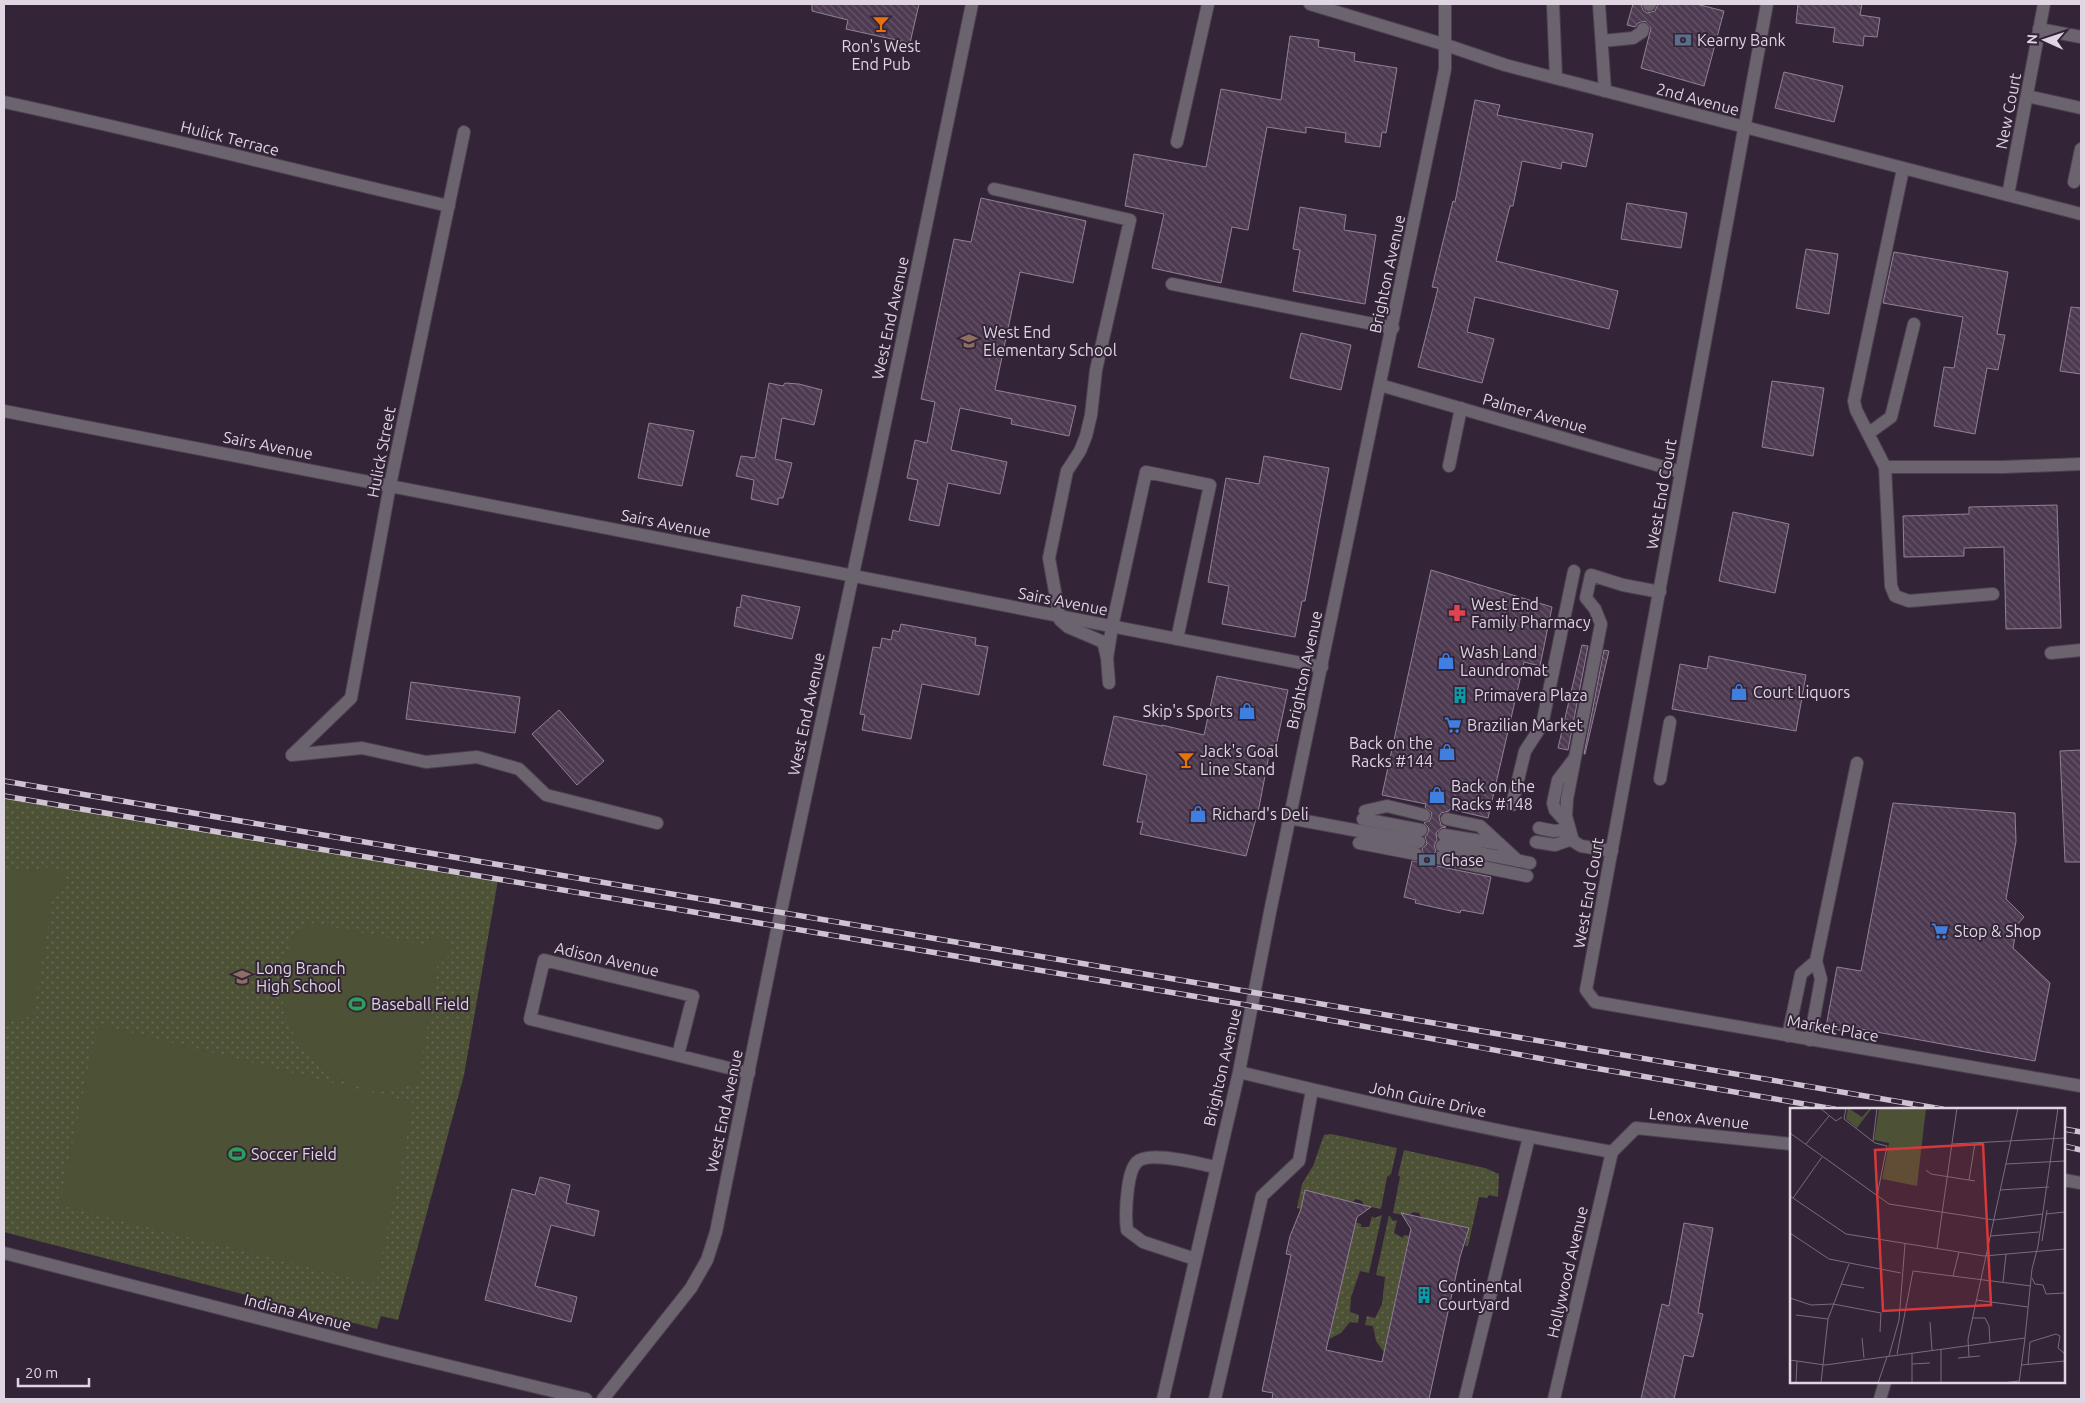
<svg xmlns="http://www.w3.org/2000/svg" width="2085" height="1403" font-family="Ubuntu,sans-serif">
<defs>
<pattern id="grass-dots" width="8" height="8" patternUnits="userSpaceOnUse" patternTransform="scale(1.25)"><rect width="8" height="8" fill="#4d5236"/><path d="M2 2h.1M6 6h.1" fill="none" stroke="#666a53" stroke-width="1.8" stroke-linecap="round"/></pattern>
<pattern id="building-back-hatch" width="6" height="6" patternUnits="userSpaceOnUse" patternTransform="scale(1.25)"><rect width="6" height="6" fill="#4d3a51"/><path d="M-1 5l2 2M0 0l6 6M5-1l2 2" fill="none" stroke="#66566a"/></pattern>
</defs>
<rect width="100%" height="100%" fill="#332537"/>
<path fill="url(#grass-dots)" d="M4,795L498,880L464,1075L398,1320L381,1316L377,1329L4,1232Z
M1331,1134L1397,1148L1391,1174L1387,1177L1381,1209L1365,1206L1362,1201L1356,1199L1351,1203L1305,1190L1301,1209L1297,1208L1302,1184L1313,1166L1324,1135Z
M1404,1150L1485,1168L1499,1174L1498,1197L1489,1195L1487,1198L1479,1197L1468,1246H1465L1469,1228L1422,1219L1419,1213L1413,1212L1408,1216L1393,1213L1400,1177L1398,1175Z
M1382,1215L1369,1273L1360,1271L1351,1297L1350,1312L1359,1315L1358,1323L1350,1322L1341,1333L1329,1339L1355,1222L1361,1224V1227H1369L1372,1216L1374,1218Z
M1389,1215L1393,1221L1397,1220L1394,1233L1403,1238L1404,1235L1409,1236L1384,1352L1376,1341L1373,1326L1365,1325L1367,1316L1375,1318L1382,1304L1385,1277L1376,1275Z"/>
<path fill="#4d5236" d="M49,867L61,870L65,873C68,885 65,892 53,895L33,1016L4,1021V868L41,871Z
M305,922L423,944C443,921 466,954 438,964L418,1082C354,1111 282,1055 282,989C281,973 285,955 292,941C295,934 301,928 305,922Z
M98,1024L414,1103L376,1284L59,1205Z"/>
<path fill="url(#building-back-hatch)" stroke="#928196" d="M812,4H919L910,43L846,29L848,20L812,11Z
M1633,4H1641L1643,10L1647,13L1655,11L1658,4H1696L1724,11L1704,86L1641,68L1651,28L1645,21L1638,23L1635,27L1627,25Z
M1798,4H1862L1860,15L1880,18L1877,37L1864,36L1863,46L1833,42L1835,28L1796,23Z
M1290,36L1319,40L1318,47L1355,53L1354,61L1397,68L1386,133L1382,132L1380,147L1345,142L1346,133L1306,127V133L1267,127L1248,230L1232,227L1221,283L1152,268L1164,214L1125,206L1134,154L1206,167L1221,89L1281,100Z
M1784,72L1843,86L1834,122L1775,108Z
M1475,100L1500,105L1497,115L1593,134L1586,167L1562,162L1561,169L1522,161L1513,206H1510L1496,261L1618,291L1609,329L1475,297L1467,332L1494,339L1482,383L1418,367L1438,288L1432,287L1453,201L1455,202Z
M981,198L1086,221L1073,283L1020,272L995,390L1076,406L1069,436L1011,424L1012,419L960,408L951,450L1007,462L1000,494L948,483L939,526L909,520L918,480L907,478L915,440L927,443L935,402L921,399L954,239L971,242Z
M1627,203L1687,213L1681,248L1621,239Z
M1300,207L1346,215L1344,230L1376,235L1365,304L1293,291L1300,250L1293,249Z
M1806,249L1838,254L1829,314L1796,308Z
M1894,252L2008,272L1997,334L2005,335L1998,370L1987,368L1975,434L1934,426L1944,367L1954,368L1963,317L1883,303Z
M2071,307L2081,308V374L2060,371Z
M1301,333L1351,345L1341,390L1290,378Z
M1772,381L1824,388L1813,456L1762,447Z
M769,383L783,386L785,383L799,384L822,390L814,425L782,418L775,459L792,463L783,498H778V505L751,499L754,480L736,476L741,456L755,458Z
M649,423L694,431L682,486L638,478Z
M1264,456L1329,468L1305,601H1302L1295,637L1222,624L1229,586L1208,582L1226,478L1259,484Z
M2057,505L2061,628L2006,629L2004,547L1964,548V556L1904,557L1903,516L1969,514V507Z
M1733,512L1789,524L1775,593L1719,581Z
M1431,570L1552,607L1540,666L1524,662L1488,818L1450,809L1449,811L1441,813L1439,817L1441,825L1446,827L1441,828L1436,833L1437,840L1434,845L1436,851L1431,856L1432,861L1437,866L1491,877L1483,914L1461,910L1460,913L1415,903L1416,900L1404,897L1412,861H1419L1424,856L1422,849L1427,844L1425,837L1429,831L1428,827L1424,823L1430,820L1432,813L1425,807L1426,804L1382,795Z
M742,595L800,607L792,639L734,626L737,607L740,608Z
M901,624L976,638L975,645L988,647L979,695L922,684L911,739L862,730L865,715L860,714L873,647L880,648L882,638L891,640L893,630L899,632Z
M1582,645L1588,646L1568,750L1558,748Z
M1604,650L1609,651L1585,754H1584Z
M1709,656L1806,675L1796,731L1672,709L1680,664L1707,669Z
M1217,676L1288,690L1276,746L1271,745L1259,807L1246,856L1140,834L1143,822H1137L1147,775L1103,765L1114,716L1162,726V725L1204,735Z
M411,682L520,697L515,733L406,719Z
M559,710L604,761L577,785L532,734Z
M2081,750V862H2065L2060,751Z
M1893,803L2015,813L2016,841L2006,899L2024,917L2017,925L2013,948L2050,983L2035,1061L1860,1029L1851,1033L1826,1027L1837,967L1861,971Z
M540,1177L570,1185L566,1203L599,1211L594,1236L551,1225L535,1286L577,1297L571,1322L485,1300L512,1189L535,1195Z
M1305,1190L1371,1207L1357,1217L1326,1350L1382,1362L1411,1229L1401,1213L1469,1228L1460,1257L1429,1399H1272L1273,1393L1262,1391L1291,1255L1286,1254L1290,1236L1301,1209Z
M1684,1223L1713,1228L1698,1313L1703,1314L1693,1357L1684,1355L1674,1399H1641L1662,1304L1669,1306Z"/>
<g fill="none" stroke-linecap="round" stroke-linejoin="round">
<g stroke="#4f4152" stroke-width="14">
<path id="service" d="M1553,4L1556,78
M1599,4L1605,91
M1649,5L1650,4
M2039,29L2081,37
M1602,41L1633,38L1642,32L1643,29
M2027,96L2081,108
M1177,142L1208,4
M1903,169L1854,401L1856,410L1885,467L1891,586L1895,596L1909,601L1993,594
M2074,182L2081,149
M994,189L1130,220L1096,370L1091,415L1086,436L1080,451L1067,471L1049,558L1060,620L1068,627L1101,641L1104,645L1107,658
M1172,284L1393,328
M1869,433L1891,417L1914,324
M1449,466L1461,408
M1885,467H2003L2081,464
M2051,653L2081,650
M1109,683L1107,658L1112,627L1146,472L1210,485L1177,639
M292,755L362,748L426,762L477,757L519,769L546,795L657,823
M1660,779L1670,722
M1512,805L1525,751L1542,725L1574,571
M1365,811L1387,806L1424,815
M1289,818L1419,842
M1363,819L1421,830
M1447,819L1480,826L1518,861
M1539,828L1554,831L1569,829L1565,821L1555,810L1553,803L1558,780L1574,759
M1444,835L1500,844
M1536,842L1555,845L1572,839
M1359,843L1416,854
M1442,846L1530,863
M1612,851L1581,846L1573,841L1566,816L1567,799L1601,624L1595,609L1586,598L1591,575L1623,585L1660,592
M1439,858L1527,876
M1788,1036L1801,974L1816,961
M1810,1040L1821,979L1816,961L1857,763
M678,1055L693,996L544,960L530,1019L749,1073
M1195,1259L1143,1242L1127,1230C1125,1215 1126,1203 1128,1188C1129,1180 1131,1168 1137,1162C1149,1150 1199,1164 1216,1167
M1215,1399L1262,1196L1299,1161L1312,1090
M1465,1399L1529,1137
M1880,1399L1885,1382"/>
</g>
<g stroke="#4f4152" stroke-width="14">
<path id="minor" d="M1767,4L1586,990L1595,1002L2081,1086
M4,102C153,134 300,172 449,206
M2008,195L2044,4
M1380,385L1681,472
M4,411L1322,667
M292,755L351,698L390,485L464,132
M2064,1180L2081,1183
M4,1253L387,1351L586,1399
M603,1399L691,1288L707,1260L716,1232L781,911L874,476L972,4
M1554,1399L1612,1152L1636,1128L1791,1144"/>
</g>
<g stroke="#4f4152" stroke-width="14">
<path id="tertiary" d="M1310,4L1446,45L1505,65L2081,214
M1239,1072C1363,1102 1487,1130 1612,1152
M1163,1399L1239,1072L1270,912L1440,94L1445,69V4"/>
</g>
<use href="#service" stroke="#6b646e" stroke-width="12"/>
<use href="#minor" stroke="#6b646e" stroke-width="12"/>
<use href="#tertiary" stroke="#6b646e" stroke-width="12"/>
<g stroke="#cec4d1" stroke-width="5.5">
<path id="rail" d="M4,781L1942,1109
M4,796L1252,1006L1571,1064L1834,1109
M2064,1129L2081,1132
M2064,1146L2081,1150"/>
</g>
<use href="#rail" stroke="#332537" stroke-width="4" stroke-dasharray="11" stroke-linecap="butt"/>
</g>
<defs>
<g id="bar-bare" transform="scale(1.35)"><path d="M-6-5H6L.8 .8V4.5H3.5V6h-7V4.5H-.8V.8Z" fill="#e8710a" stroke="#332537" stroke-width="2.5" paint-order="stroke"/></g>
<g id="bank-bare" transform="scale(1.35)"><path d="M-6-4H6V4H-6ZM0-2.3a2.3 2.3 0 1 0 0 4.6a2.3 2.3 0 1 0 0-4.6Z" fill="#5c6f8a" stroke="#332537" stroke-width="2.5" paint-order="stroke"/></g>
<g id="school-bare" transform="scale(1.35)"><path d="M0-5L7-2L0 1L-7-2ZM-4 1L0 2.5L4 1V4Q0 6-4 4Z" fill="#8d6e63" stroke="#332537" stroke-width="2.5" paint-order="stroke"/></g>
<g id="pharmacy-bare" transform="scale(1.35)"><path d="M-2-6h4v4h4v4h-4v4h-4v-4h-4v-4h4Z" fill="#e0444e" stroke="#332537" stroke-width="2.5" paint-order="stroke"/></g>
<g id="shop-bare" transform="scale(1.35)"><path d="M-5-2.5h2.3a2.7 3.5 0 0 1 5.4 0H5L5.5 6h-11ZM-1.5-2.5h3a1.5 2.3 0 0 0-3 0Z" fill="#3f7fe0" stroke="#332537" stroke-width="2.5" paint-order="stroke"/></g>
<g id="building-bare" transform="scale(1.35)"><path d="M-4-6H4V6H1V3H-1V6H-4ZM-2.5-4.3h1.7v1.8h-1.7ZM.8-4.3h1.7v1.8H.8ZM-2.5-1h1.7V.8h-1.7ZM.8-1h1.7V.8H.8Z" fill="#0f9aa8" stroke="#332537" stroke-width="2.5" paint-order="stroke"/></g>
<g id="supermarket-bare" transform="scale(1.35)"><path d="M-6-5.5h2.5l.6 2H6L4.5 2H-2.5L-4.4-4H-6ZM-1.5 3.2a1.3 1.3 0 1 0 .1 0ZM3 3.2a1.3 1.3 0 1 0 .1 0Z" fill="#3f7fe0" stroke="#332537" stroke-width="2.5" paint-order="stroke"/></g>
<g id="stadium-bare" transform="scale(1.35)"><path d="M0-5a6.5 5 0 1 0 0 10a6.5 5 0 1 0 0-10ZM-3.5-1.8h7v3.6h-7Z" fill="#2e9e5b" stroke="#332537" stroke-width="2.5" paint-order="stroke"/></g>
</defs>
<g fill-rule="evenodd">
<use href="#bar-bare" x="881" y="24"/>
<use href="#bank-bare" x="1683" y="40"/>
<use href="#school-bare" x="969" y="341"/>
<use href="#pharmacy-bare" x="1457" y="613"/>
<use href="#shop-bare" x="1446" y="661"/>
<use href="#shop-bare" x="1739" y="692"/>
<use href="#building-bare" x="1460" y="695"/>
<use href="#shop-bare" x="1247" y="711"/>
<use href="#supermarket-bare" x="1453" y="725"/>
<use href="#shop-bare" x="1447" y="752"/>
<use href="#bar-bare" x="1186" y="760"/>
<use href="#shop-bare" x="1437" y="795"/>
<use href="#shop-bare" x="1198" y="814"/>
<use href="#bank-bare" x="1427" y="860"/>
<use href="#supermarket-bare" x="1940" y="931"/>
<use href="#school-bare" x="242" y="977"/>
<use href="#stadium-bare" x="357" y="1004"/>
<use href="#stadium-bare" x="237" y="1154"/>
<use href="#building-bare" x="1424" y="1295"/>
</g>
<g text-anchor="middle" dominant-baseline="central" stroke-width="4" stroke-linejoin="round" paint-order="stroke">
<g font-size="16" fill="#dfd6e2" stroke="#332537" text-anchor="start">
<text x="1697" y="40">Kearny Bank</text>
<text x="881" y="46" text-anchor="middle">Ron's West<tspan x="881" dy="18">End Pub</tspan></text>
<text x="983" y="332">West End<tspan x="983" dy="18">Elementary School</tspan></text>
<text x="1471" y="604">West End<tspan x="1471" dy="18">Family Pharmacy</tspan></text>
<text x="1460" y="652">Wash Land<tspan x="1460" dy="18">Laundromat</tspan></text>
<text x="1753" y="692">Court Liquors</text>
<text x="1474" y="695">Primavera Plaza</text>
<text x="1233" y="711" text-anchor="end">Skip's Sports</text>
<text x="1467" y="725">Brazilian Market</text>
<text x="1433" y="743" text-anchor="end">Back on the<tspan x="1433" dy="18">Racks #144</tspan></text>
<text x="1200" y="751">Jack's Goal<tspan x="1200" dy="18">Line Stand</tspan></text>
<text x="1451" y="786">Back on the<tspan x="1451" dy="18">Racks #148</tspan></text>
<text x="1212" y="814">Richard's Deli</text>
<text x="1441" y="860">Chase</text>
<text x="1954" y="931">Stop &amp; Shop</text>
<text x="256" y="968">Long Branch<tspan x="256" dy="18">High School</tspan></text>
<text x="371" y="1004">Baseball Field</text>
<text x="251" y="1154">Soccer Field</text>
<text x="1438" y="1286">Continental<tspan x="1438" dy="18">Courtyard</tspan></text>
</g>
<g font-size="16" fill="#dfd6e2" stroke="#332537">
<text transform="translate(1698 99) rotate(15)">2nd Avenue</text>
<text transform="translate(2008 111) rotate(-79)">New Court</text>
<text transform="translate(230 138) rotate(14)">Hulick Terrace</text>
<text transform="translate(1387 274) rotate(-78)">Brighton Avenue</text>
<text transform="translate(890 318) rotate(-78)">West End Avenue</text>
<text transform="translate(1535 413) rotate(16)">Palmer Avenue</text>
<text transform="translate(268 445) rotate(11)">Sairs Avenue</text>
<text transform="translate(381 452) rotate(-79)">Hulick Street</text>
<text transform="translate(1661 494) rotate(-80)">West End Court</text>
<text transform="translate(666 523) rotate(11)">Sairs Avenue</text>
<text transform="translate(1063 601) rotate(11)">Sairs Avenue</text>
<text transform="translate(1304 670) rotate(-78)">Brighton Avenue</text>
<text transform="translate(806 714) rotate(-78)">West End Avenue</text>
<text transform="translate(1588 893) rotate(-80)">West End Court</text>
<text transform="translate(607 959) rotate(13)">Adison Avenue</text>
<text transform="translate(1833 1028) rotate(10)">Market Place</text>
<text transform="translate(1222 1067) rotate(-77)">Brighton Avenue</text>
<text transform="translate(1428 1099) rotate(12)">John Guire Drive</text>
<text transform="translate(724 1111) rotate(-78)">West End Avenue</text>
<text transform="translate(1699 1118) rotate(6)">Lenox Avenue</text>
<text transform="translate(1567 1272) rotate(-77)">Hollywood Avenue</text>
<text transform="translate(298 1312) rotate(14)">Indiana Avenue</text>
</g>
</g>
<g transform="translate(1790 1108)">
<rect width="275" height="275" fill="#332537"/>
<path d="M58,0L72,9L80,0H82L67,20L56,11ZM89,0H136L127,78L92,71L99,35L84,32Z" fill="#4d5236"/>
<path d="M89,2L104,4L101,31L86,30ZM100,46L115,48L111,66L123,64L122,75L96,71Z" fill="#4d5236"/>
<path fill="none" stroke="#786c7b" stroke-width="1" d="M30,0L46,13L52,9M56,0L54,11L85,35L97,38L87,88M0,25L99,96L204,112L253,106M83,33L87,0M16,36L39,8M162,36L275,30M216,56L275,53M136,62L141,66L185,73M179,72L185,35M210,82L259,79M0,88L56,126L194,148L275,141M3,90L32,49M256,106L275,104M0,125L39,151L111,165M200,128L249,124M252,133L257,102M147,141L167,0M163,168L169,144M242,170L245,176L253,177L256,186L275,185M213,174L216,146M51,176L74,180M0,190L21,197L43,196L91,205L90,224M186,192L238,199M6,207L38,211M182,210H195L199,218L200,235M140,214L142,242M72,230L74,250M107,246L123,163L241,178M99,248L109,212L115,136M179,249L178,231L228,0M168,250L190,248M0,252L35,257L235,230L242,161L248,138L268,0M122,256L140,255M231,257L275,253M238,257L240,234L266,226L270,228L268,240L275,246M6,275L7,253M31,275L38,211L59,156M88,275L97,249M122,275V245M151,275V241M211,275L229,273M229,275L235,230"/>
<path fill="#d7393b" fill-opacity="0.15" stroke="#d7393b" stroke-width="2.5" d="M193,36L201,197L93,203L85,42Z"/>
<rect width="275" height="275" fill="none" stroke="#dfd6e2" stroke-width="2.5"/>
</g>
<rect width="2085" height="1403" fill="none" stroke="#dfd6e2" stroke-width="10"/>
<g transform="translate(2045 40) rotate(273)" stroke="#332537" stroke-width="4" paint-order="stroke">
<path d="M0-4L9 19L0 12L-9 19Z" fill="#dfd6e2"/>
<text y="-8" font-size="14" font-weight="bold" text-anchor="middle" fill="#dfd6e2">N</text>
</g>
<path d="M18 1378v8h71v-8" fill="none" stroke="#dfd6e2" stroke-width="2.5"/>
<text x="25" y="1378" font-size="15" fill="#dfd6e2" stroke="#332537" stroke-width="4" paint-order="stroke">20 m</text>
</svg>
